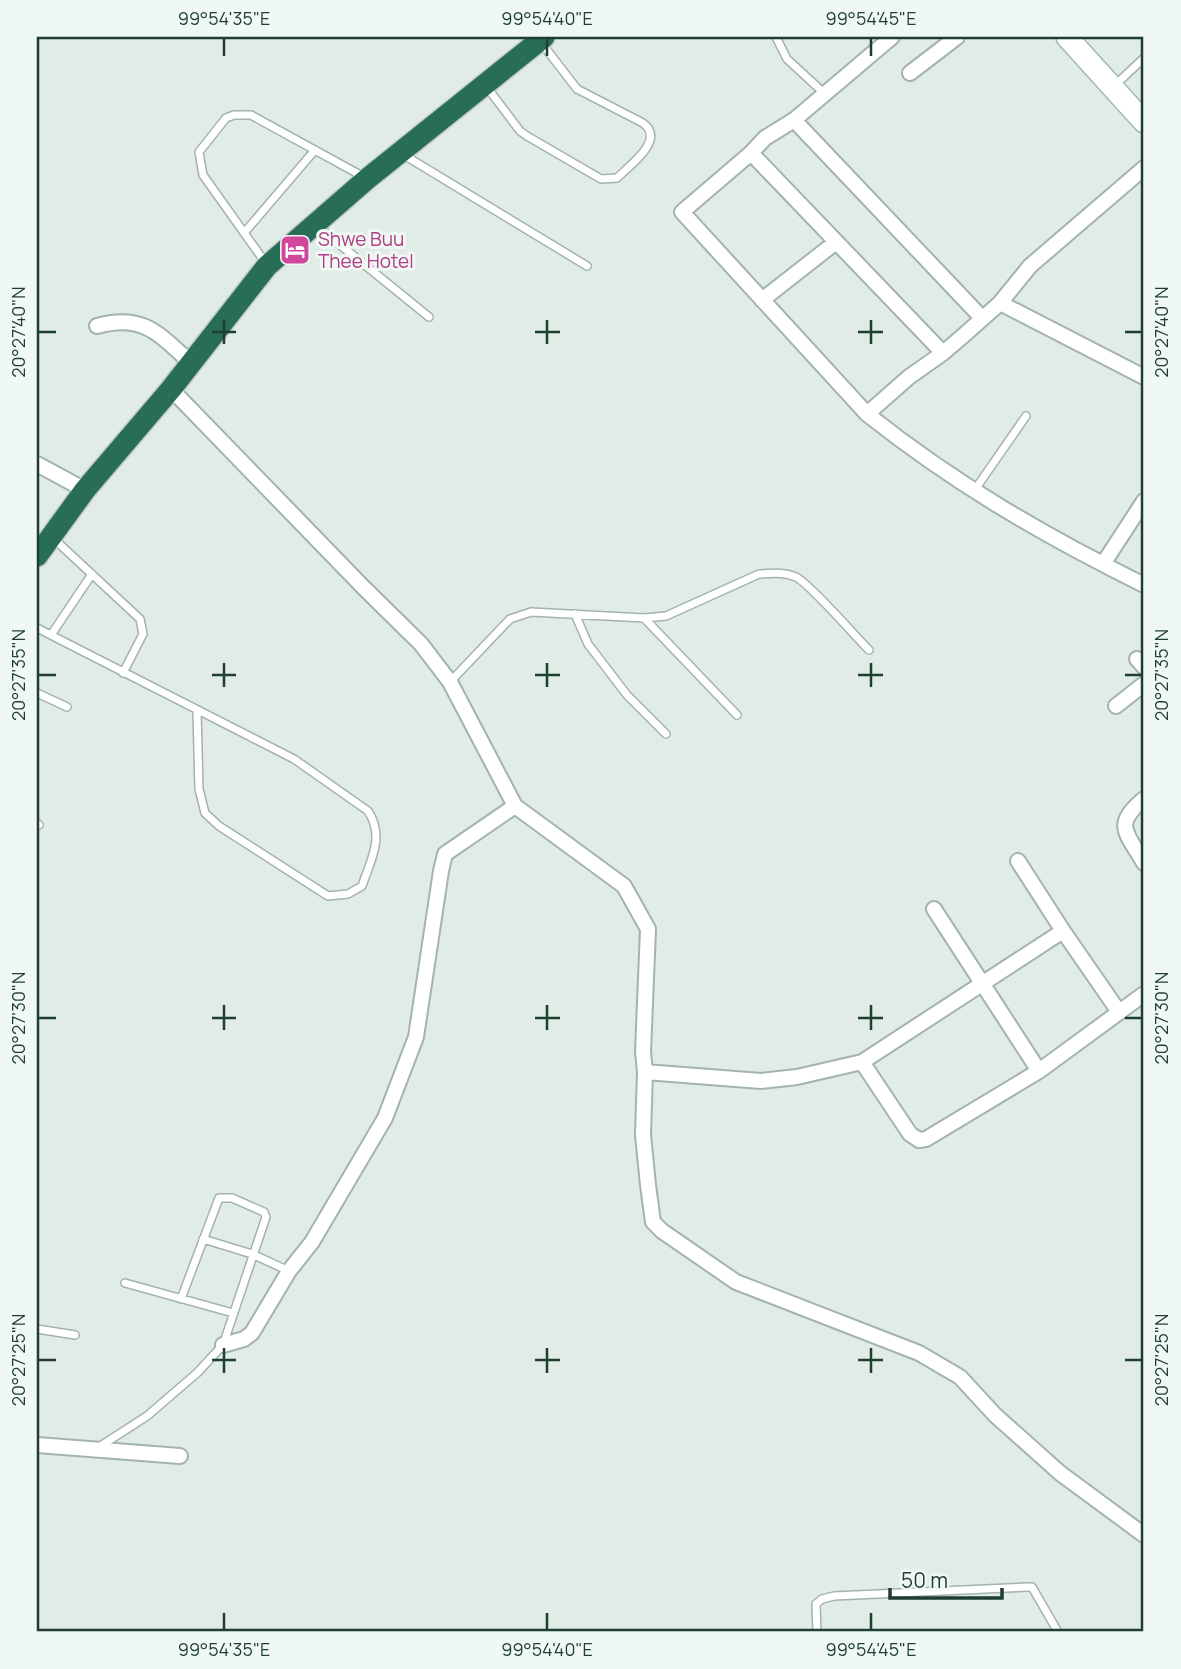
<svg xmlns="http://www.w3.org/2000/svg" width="1181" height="1669" font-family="Manrope,sans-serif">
<rect width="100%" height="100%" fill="#e0ece5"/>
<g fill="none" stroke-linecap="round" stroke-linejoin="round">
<g stroke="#a2b4ac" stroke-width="10">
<path id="lane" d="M776,37L787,59L825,94
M486,86L520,131L527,136L601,179L617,178C630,165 666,140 643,123L577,89L540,41
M1113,87L1144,58
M404,155L587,266
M318,227L429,317
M244,233L315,150
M267,265L203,175L199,152L226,118L234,115H251L364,177
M974,491L1026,416
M54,539L140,619L143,634L123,673
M575,614L588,644L627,695L666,734
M644,618L737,715
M37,628L294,759L368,811C385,837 371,859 362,886L348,894L328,896L219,826L205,813L199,789L197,711
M51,635L92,574
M450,682L510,619L531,612L644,618L666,616L759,574C772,573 784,572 796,577C809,583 856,637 869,650
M37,693L67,707
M37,823L39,825
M203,1239L252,1254L289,1271
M125,1283L233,1313
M37,1329L75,1335
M99,1447L147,1416L197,1373L223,1345L266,1217L264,1212L232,1198H219L181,1299
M817,1632L816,1604L822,1599L834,1596L1028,1587H1032L1058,1632"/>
</g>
<g stroke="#a2b4ac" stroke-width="18">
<path id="street" d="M892,37L794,120L765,138L751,153L682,212L867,414C955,484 1045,536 1144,585
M910,73L957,37
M794,120L982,318
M751,153L943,353
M762,300L836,242
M1000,303L1144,377
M97,326C143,313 159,334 191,363
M171,389L364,588L421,644L450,682L515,806L624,886L648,929L643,1052L645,1072L761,1081L797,1077L862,1062L1063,931
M867,414L909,377L943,353L964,335L1000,303L1030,266L1144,168
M37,464L85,490
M1103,564L1144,501
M1137,659L1144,667
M1116,706L1144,684
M1144,799C1112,825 1127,833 1144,863
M1018,861L1063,931L1119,1012
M934,909L1039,1071
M862,1062L910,1134L919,1140L926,1139L1039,1071L1144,994
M645,1072L643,1135L648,1185L653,1222L662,1231L736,1282L919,1353L960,1377L995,1415L1060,1473L1144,1535
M223,1345L244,1339L252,1333L289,1271L312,1242L385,1118L416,1037L441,871L445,854L515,806
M37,1445L180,1456"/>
</g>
<g stroke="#a0bcaf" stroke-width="24">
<path id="secondary" d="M1067,37L1144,122"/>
</g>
<g stroke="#c0c9c6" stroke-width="24">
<path id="highway" d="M37,556L85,490L171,389L267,266L367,179L544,37"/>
</g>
<use href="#lane" stroke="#fff" stroke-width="7"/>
<use href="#street" stroke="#fff" stroke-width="14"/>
<use href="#secondary" stroke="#fff" stroke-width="21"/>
<use href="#highway" stroke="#286d56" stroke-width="21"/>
</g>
<path fill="none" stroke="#1f3e32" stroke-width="2.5" d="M224,38V56M547,38V56M871,38V56M224,320V344M547,320V344M871,320V344M38,332H56M212,332H236M535,332H560M858,332H883M1125,332H1142M224,663V687M547,663V687M871,663V687M38,675H56M212,675H236M535,675H560M858,675H883M1125,675H1142M224,1005V1030M547,1005V1030M871,1005V1030M38,1018H56M212,1018H236M535,1018H560M858,1018H883M1125,1018H1142M224,1348V1373M547,1348V1373M871,1348V1373M38,1360H56M212,1360H236M535,1360H560M858,1360H883M1125,1360H1142M224,1613V1630M547,1613V1630M871,1613V1630"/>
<defs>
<g id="hotel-square" transform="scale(1.575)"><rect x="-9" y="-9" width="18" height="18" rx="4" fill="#d1479c" stroke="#f0f8f3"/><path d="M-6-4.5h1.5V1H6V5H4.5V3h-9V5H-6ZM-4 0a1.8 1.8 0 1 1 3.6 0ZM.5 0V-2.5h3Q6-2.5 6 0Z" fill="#fff"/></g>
</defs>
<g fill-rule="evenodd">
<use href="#hotel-square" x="295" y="250"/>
</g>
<g text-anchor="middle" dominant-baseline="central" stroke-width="6" stroke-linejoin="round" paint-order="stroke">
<g font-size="19" fill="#b23c85" stroke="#f0f8f3" text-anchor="start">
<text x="318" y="239">Shwe Buu<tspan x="318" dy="22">Thee Hotel</tspan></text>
</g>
</g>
<rect width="1181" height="1669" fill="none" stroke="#f0f8f3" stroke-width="77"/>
<path d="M890 1588v10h112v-10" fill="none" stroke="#1f3e32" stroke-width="3.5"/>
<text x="901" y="1588" font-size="21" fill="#1f3e32" stroke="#f0f8f3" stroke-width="5" paint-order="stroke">50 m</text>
<rect x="38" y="38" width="1104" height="1592" fill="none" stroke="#1f3e32" stroke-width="2.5"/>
<g font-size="18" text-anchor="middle" fill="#1f3e32">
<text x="224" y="25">99°54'35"E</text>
<text x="547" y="25">99°54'40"E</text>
<text x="871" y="25">99°54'45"E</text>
<text transform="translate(19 332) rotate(-90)" y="6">20°27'40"N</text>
<text transform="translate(1162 332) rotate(-90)" y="6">20°27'40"N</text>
<text transform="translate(19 675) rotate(-90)" y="6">20°27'35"N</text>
<text transform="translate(1162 675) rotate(-90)" y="6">20°27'35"N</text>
<text transform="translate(19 1018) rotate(-90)" y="6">20°27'30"N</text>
<text transform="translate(1162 1018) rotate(-90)" y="6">20°27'30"N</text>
<text transform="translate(19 1360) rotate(-90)" y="6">20°27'25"N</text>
<text transform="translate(1162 1360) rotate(-90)" y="6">20°27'25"N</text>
<text x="224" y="1656">99°54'35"E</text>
<text x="547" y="1656">99°54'40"E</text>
<text x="871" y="1656">99°54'45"E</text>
</g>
</svg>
